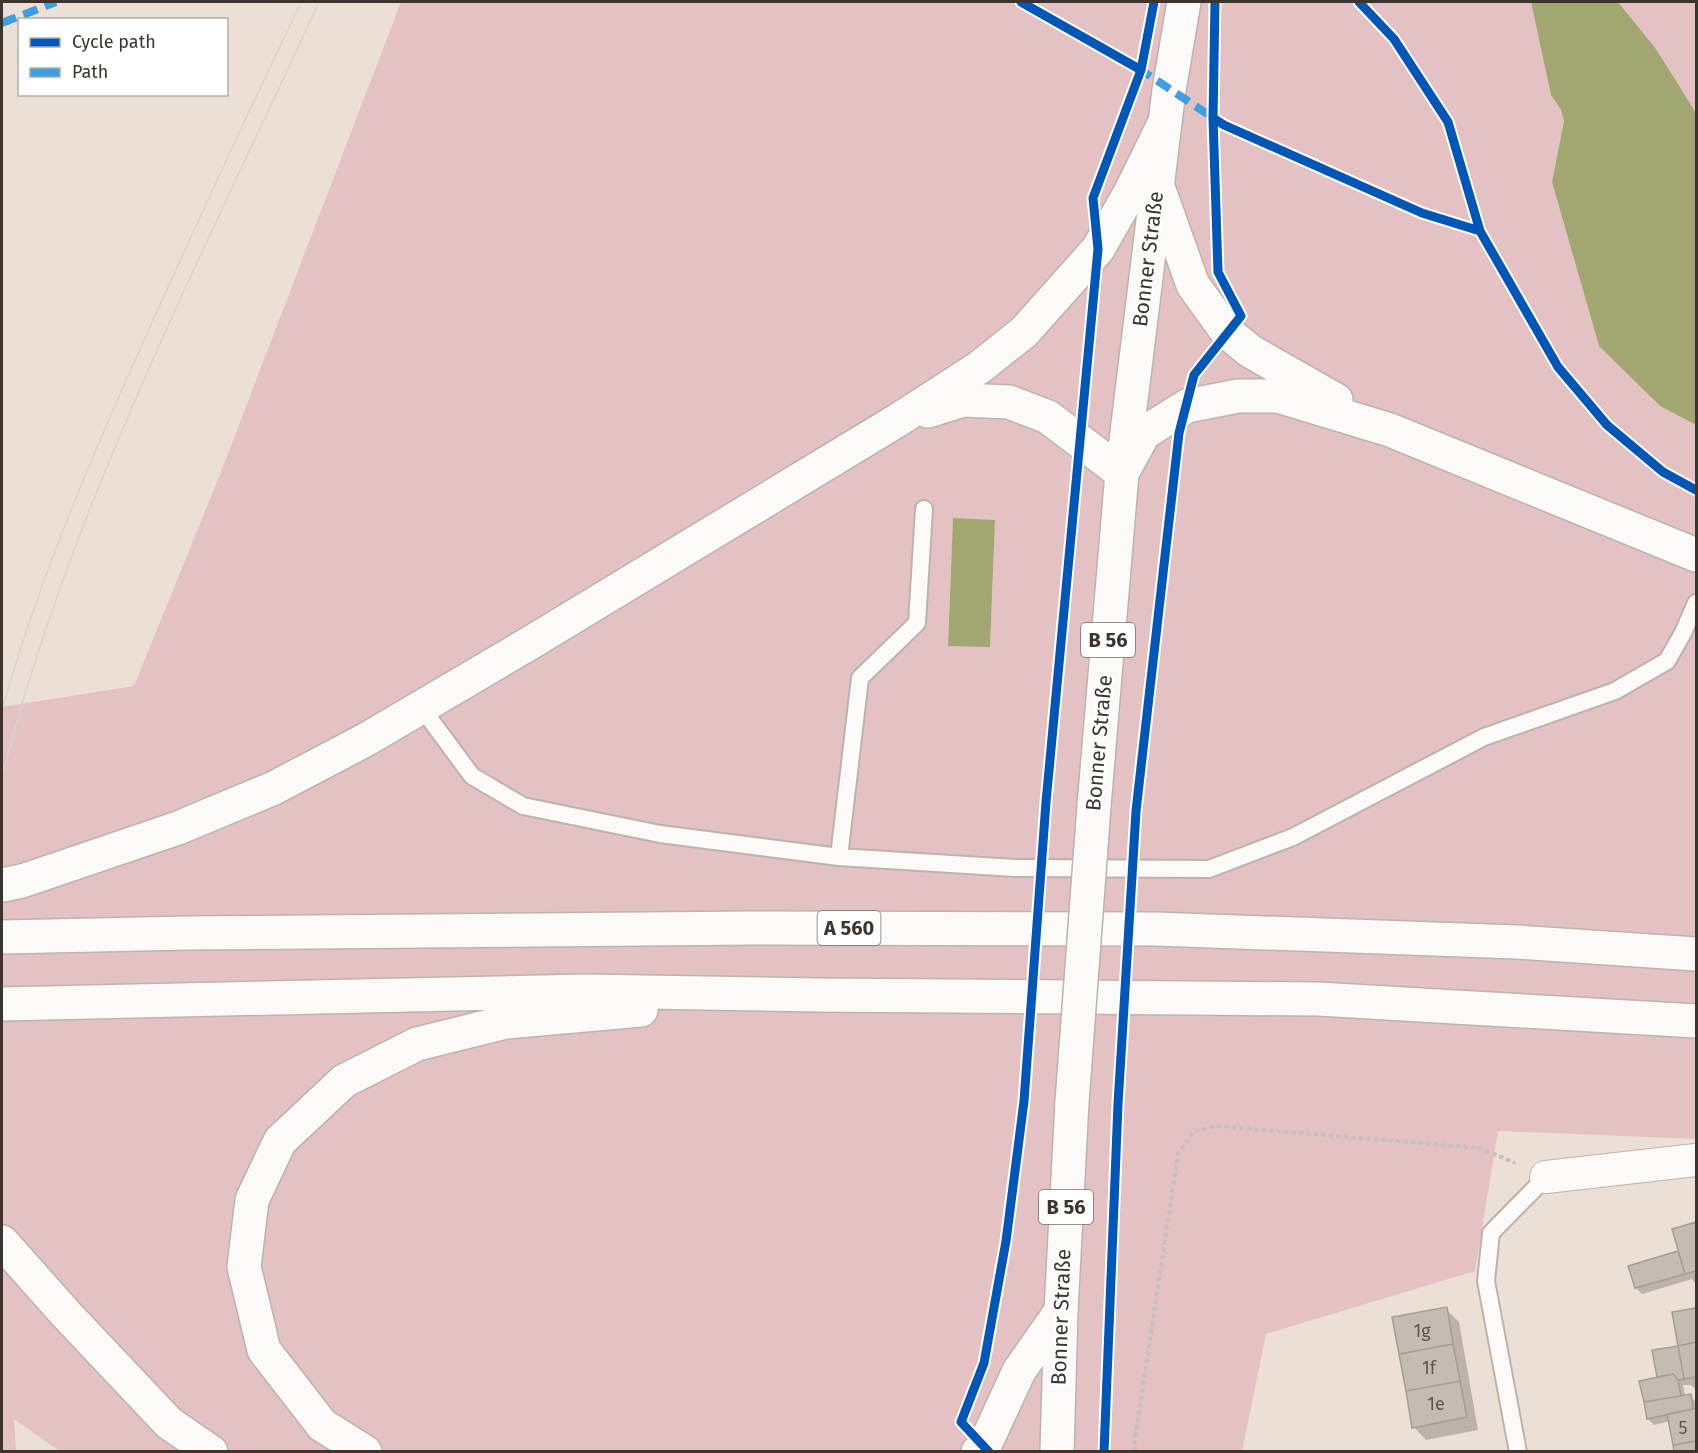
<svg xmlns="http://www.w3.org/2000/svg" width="1698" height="1453" font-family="'Fira Sans',sans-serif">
<rect width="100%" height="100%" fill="#ecdfd5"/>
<path fill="#e4c1c3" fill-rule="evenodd" d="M401,2H1531L1551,95L1561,110L1564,121L1552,182L1599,346L1660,406L1696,425V1139L1498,1131L1475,1271L1266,1334L1242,1451L61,1452L14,1419L16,1451L2,1452V707L134,686L219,477ZM953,519L995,520L990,646L948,645Z
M1618,2H1696V113L1656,49Z"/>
<path fill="#a2a671" d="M1531,2H1618L1656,49L1696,113V425L1660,406L1599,346L1552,182L1564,121L1561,110L1551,95Z
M953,518L995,520L990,647L948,646Z"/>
<path fill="#0003" d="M1696,1223V1284L1692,1279L1642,1294L1636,1288L1630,1267L1680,1252L1674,1230Z
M1446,1309L1459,1322L1478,1430L1426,1440L1414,1427Z
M1696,1309V1390L1691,1385H1683L1685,1396H1690L1696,1402V1452H1676L1670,1421L1654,1425L1648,1419L1659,1378L1654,1351L1680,1347L1674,1313Z"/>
<path fill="#c4bcb3" stroke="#a59d94" stroke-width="1.5" d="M1696,1222V1271L1685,1274L1672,1229Z
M1678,1251L1685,1274L1635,1288L1628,1266Z
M1447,1307L1453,1344L1399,1354L1392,1317Z
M1696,1308V1342L1678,1346L1672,1312Z
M1696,1342V1377L1684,1379L1678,1346Z
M1453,1344L1460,1381L1406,1391L1399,1354Z
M1678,1346L1684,1379L1678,1380L1673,1374L1657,1377L1652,1350Z
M1673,1374L1678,1380L1681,1396L1644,1402L1639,1381Z
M1460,1381L1467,1417L1412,1428L1406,1391Z
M1691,1394L1693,1409L1647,1419L1644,1402Z
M1693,1409H1696V1441L1673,1445L1667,1414Z
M1696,1441V1452H1674L1673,1445Z"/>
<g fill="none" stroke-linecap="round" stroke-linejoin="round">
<g stroke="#bdb3ab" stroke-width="20">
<path id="lane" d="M421,707L472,776L523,806L660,834L839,857L1015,868L1209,869L1293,837L1484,737L1615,691L1667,661L1683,633L1696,603
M839,857L860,678L917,623L924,509
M1518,1452L1486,1281L1491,1233L1546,1177"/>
</g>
<g stroke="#bdb3ab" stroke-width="34">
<path id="street" d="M1546,1177L1696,1160"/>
</g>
<g stroke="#bdb3ab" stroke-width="36">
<path id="secondary" d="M1122,473L1169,90L1184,2"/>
</g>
<g stroke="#bdb3ab" stroke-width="36">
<path id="primary" d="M1094,806L1122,473
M1057,1452L1061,1311L1072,1102"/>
</g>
<g stroke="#bdb3ab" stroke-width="36">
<path id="highway" d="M1158,187L1193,285L1227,332L1250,351L1336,400
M928,411L963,400L1009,402L1048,417L1122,473L1144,433L1187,406L1238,396H1278L1390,430L1696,555
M2,885L22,881L178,828L274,788L367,739L530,643L898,420L980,367L1024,332L1098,249L1130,193L1164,124
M2,937L188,933L753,928L1156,929L1517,942L1696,954
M2,1004L584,991L815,995L1318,999L1696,1021
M2,1242L66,1314L169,1423L211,1452
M365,1452L322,1425L264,1350L244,1267L252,1200L280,1141L344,1081L417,1044L506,1022L641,1010
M978,1452L984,1447L1019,1371L1061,1311"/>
</g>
<path stroke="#c6c0bd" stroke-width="4" stroke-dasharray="4.5 3" stroke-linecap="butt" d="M1134,1448L1141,1452
M1133,1452L1178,1154L1193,1132L1216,1126L1480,1148L1515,1163"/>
<use href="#lane" stroke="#fcfaf9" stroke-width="16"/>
<use href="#street" stroke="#fcfaf9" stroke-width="32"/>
<use href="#secondary" stroke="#fcfaf9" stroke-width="33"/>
<use href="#primary" stroke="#fcfaf9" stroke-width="33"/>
<use href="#highway" stroke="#fcfaf9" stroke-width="33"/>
<path stroke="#d8d4d2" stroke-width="1.5" d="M2,710C40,575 96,446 154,318C202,212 251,107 301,2
M2,776C71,505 203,255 319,2"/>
<g stroke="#bdb3ab" stroke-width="36" stroke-linecap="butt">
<path id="primary-bridge" d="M1072,1102L1094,806"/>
</g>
<use href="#primary-bridge" stroke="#fcfaf9" stroke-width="33"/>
<path stroke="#3f9de1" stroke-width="8" stroke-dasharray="15 8" stroke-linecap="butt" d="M2,23L56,2
M1138,68L1215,119"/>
<g stroke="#fff" stroke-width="13">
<path id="cycleway" d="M1021,2L1141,70
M1359,2L1394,39L1448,122L1480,231L1558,367L1607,425L1663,472L1696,490
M1213,118L1224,125L1422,213L1480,231
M989,1452L961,1422L984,1363L1006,1241L1024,1101L1046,802L1098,249L1093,198L1141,70L1154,2
M1104,1452L1118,1104L1136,811L1179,433L1194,375L1241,316L1218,272L1213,118L1215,2"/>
</g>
<use href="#cycleway" stroke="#0057b8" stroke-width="9"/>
</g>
<g text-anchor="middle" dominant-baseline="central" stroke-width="5" stroke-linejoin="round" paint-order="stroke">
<g font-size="18" fill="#5f564e">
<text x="1422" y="1331">1g</text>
<text x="1429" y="1368">1f</text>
<text x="1436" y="1404">1e</text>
<text x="1683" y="1428">5</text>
</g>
<g fill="#fff" stroke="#77716c" stroke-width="1.5">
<rect x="1081" y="623" width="54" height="34" rx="4.5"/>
<rect x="817.5" y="911" width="63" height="34" rx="4.5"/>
<rect x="1039" y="1190" width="54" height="34" rx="4.5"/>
</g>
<g font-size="20" font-weight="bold" fill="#3d342d">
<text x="1108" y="640">B 56</text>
<text x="849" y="928">A 560</text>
<text x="1066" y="1207">B 56</text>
</g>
<g font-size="21" fill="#3d342d" stroke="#fff">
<text transform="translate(1148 259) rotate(-83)">Bonner Straße</text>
<text transform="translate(1099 743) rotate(-85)">Bonner Straße</text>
<text transform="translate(1061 1317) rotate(-88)">Bonner Straße</text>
</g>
</g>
<rect width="1698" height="1453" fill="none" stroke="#3d342d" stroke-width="6"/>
<rect x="18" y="18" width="210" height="78" fill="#ffffff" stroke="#b1aeab" stroke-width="1.5"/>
<rect x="30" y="38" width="30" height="9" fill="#0057b8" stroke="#b1aeab" stroke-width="1.5"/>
<text x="72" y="48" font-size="18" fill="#3d342d">Cycle path</text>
<rect x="30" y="68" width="30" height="9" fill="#3f9de1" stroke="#b1aeab" stroke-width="1.5"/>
<text x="72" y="78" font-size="18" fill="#3d342d">Path</text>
</svg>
